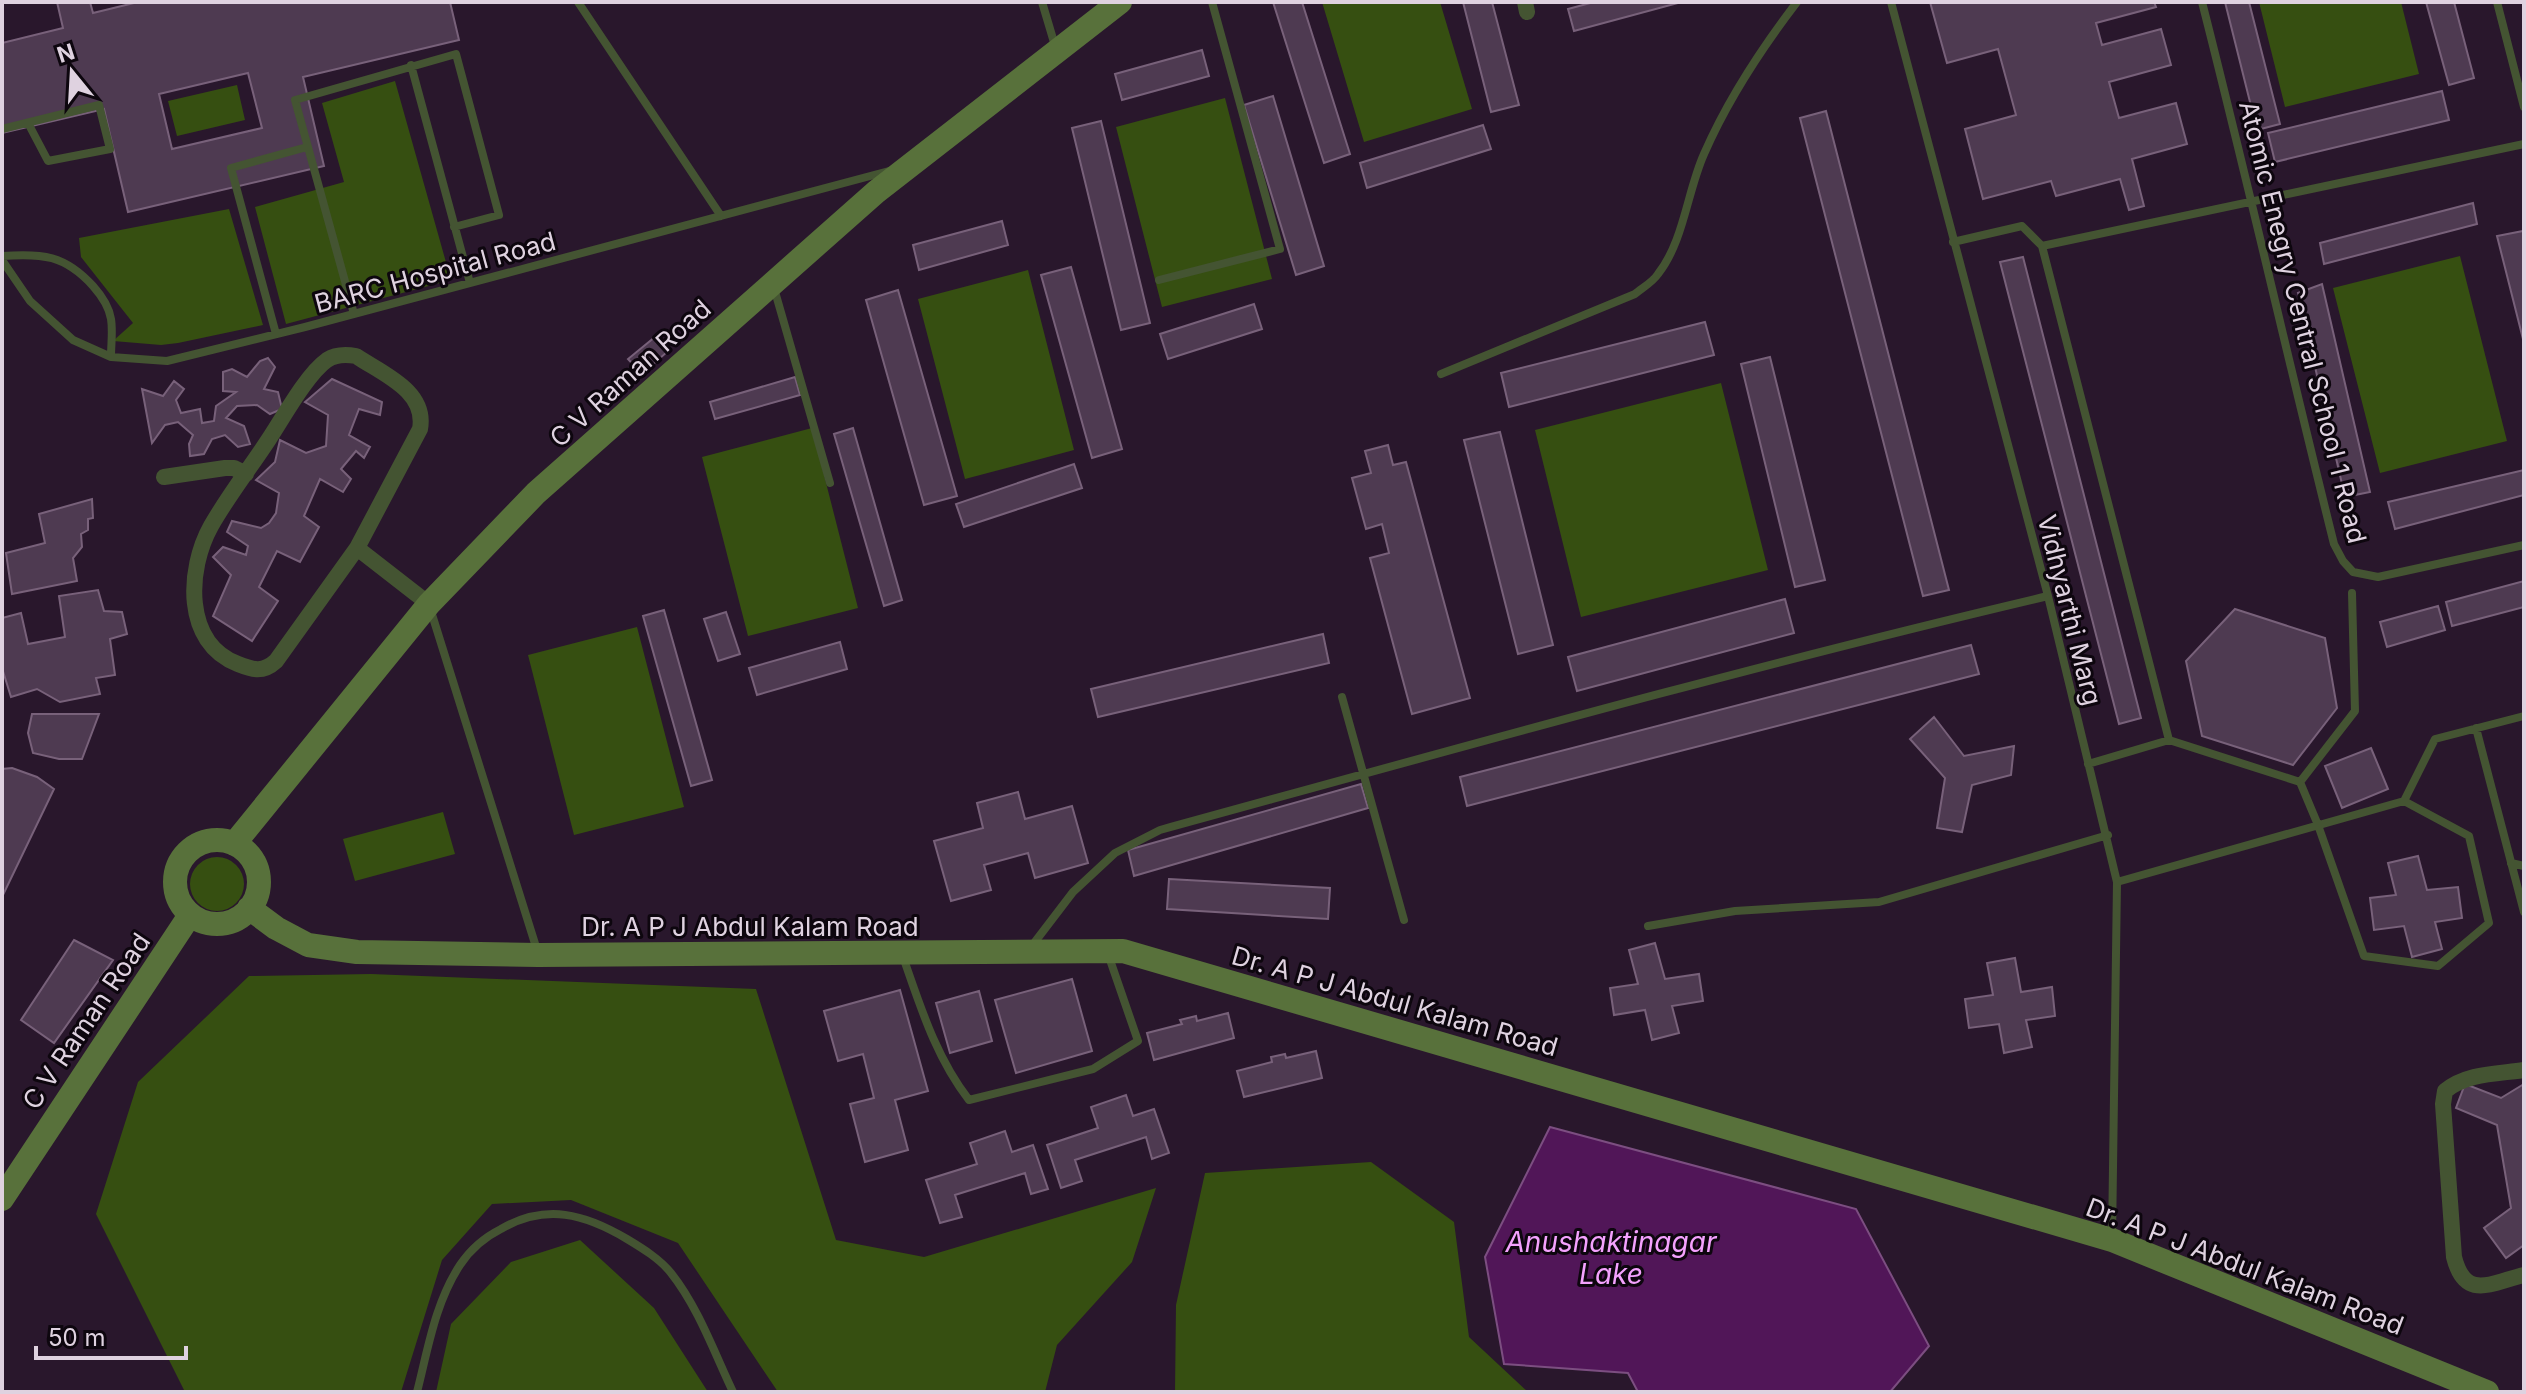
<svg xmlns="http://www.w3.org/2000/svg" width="2526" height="1394" font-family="Inter,sans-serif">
<rect width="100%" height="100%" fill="#29172c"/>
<path fill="#364f11" d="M1322,2H1440L1472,109L1364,142Z
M2259,2H2401L2419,74L2285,107Z
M395,81L451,280L286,324L255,207L344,182L322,103Z
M237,85L245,120L177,136L168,101Z
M1225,98L1272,279L1162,307L1116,127Z
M229,209L263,325L178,343L161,345L113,341L133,323L81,257L79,238Z
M2460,256L2507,441L2380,473L2333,288Z
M1028,270L1074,450L965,479L918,299Z
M1721,383L1768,570L1581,617L1535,430Z
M812,428L858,608L748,636L702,457Z
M637,627L684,807L574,835L528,655Z
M443,812L455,854L355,881L343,839Z
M190 884a27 27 0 1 1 54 0a27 27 0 1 1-54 0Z
M371,974L756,989L836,1240L924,1257L1156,1188L1132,1262L1057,1345L1045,1392H778L678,1243L571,1200L492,1204L442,1260L401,1392H185L96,1214L138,1082L249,976Z
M1371,1162L1454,1222L1469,1337L1528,1392H1175L1176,1305L1205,1173Z
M580,1240L654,1308L708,1392H436L451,1324L511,1262Z"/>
<path fill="#511658" stroke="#7c4e81" stroke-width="2" d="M1550,1127L1856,1209L1929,1346L1890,1392H1638L1628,1373L1504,1364L1485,1257Z"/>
<path fill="#4e3a51" stroke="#78617a" stroke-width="2" fill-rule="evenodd" d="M57,2H90L93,13L138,2H450L459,40L303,77L324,166L128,212L104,109L2,133V43L63,28ZM248,73L262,128L172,149L159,94Z
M1273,2H1302L1350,154L1324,163Z
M1463,2H1492L1519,105L1491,112Z
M1594,2H1678V3L1574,31L1568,9Z
M1930,2H2154L2156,7L2096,23L2102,45L2161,29L2171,65L2109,82L2119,118L2176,103L2187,144L2132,159L2144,206L2129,210L2120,179L2056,196L2051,181L1983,199L1965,129L2016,115L1998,49L1947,63Z
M2225,2H2249L2280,124L2257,130Z
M2426,2H2454L2474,78L2449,85Z
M1202,50L1209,76L1122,100L1115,74Z
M2442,91L2449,120L2275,162L2268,133Z
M1273,96L1324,266L1296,275L1244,105Z
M1826,111L1949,590L1923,596L1800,118Z
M1101,121L1150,323L1121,330L1072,128Z
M1483,125L1491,149L1367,188L1360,163Z
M2473,203L2477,224L2324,264L2320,243Z
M1002,221L1008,245L919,270L913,245Z
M2523,231L2524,237V343L2497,236Z
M2023,257L2141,718L2119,724L2000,262Z
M1071,267L1122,449L1092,458L1041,275Z
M2322,284L2370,492L2345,497L2298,293Z
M898,290L957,496L924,505L866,300Z
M1254,304L1262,329L1168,359L1160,334Z
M1705,322L1714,355L1509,407L1501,373Z
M655,337L667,352L642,374L628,359Z
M1770,357L1825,580L1795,587L1741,364Z
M268,358L275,367L264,389L278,392L282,409L270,414L257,405L237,406L226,418L244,426L250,444L238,447L225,435L212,439L204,454L190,456L189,444L193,435L178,422L165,425L152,443L142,389L163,396L174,381L184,389L176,400L181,413L200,409L202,423L214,421L216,406L236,392L223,391V372L232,369L247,377L260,361Z
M795,377L800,395L715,419L710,402Z
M332,379L382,402L380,415L359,409L349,435L370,447L364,458L356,451L341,469L351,479L343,492L320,479L304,516L319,527L300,562L277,551L259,587L278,601L252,641L213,616L231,575L213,557L223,547L246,555L248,546L227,532L232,521L261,528L269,523L276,513L279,493L256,480L275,462L280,440L306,453L326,446L328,415L305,402Z
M853,428L902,600L884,606L834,434Z
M1500,432L1553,645L1518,654L1464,440Z
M1388,445L1393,465L1406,462L1470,698L1412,714L1370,558L1389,553L1382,524L1366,529L1352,478L1371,473L1365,451Z
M1074,464L1082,488L964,527L956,504Z
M2524,470V495L2395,529L2388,502Z
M92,499L93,518L88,519V530L81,534L82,547L73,558L77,581L12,594L6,553L45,543L39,514Z
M2524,581V607L2452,626L2446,602Z
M98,590L104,611L122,612L127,634L110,639L115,675L96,678L100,694L60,702L37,689L11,697L2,668V618L21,613L28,644L65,637L59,596Z
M1785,599L1794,633L1577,691L1568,657Z
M2438,606L2445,630L2387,647L2380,622Z
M2235,609L2325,638L2337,708L2293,765L2202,736L2186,661Z
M664,610L712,780L691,786L643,616Z
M726,612L740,654L718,661L704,619Z
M1323,634L1329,663L1098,717L1091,689Z
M840,642L847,669L757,695L749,668Z
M1971,645L1979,674L1467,806L1460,777Z
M32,714H99L82,759H59L33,753L28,733Z
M1934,717L1964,756L2014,746L2011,775L1972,785L1962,832L1937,828L1945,778L1910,739Z
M2371,748L2388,789L2342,808L2325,766Z
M12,768L37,777L54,789L2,897V769Z
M1361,784L1368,808L1134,876L1128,850Z
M1018,792L1025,819L1072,806L1088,863L1035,878L1028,853L984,865L991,890L951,901L934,841L983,828L977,803Z
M2418,856L2427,890L2458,887L2462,918L2435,922L2442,949L2412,957L2404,926L2374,930L2370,898L2396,895L2388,863Z
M1169,879L1330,888L1328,919L1167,909Z
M74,940L113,960L54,1043L21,1020Z
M1655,943L1665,979L1699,974L1703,1001L1672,1006L1679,1033L1652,1040L1645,1010L1614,1015L1610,988L1638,984L1629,950Z
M2015,958L2021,992L2052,987L2055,1016L2026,1020L2032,1047L2004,1053L1999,1024L1969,1028L1965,999L1993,995L1987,963Z
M1072,979L1092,1051L1016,1073L995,1000Z
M900,990L928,1091L895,1100L908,1150L865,1162L850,1104L874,1098L863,1054L838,1061L824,1011Z
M979,991L992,1041L950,1053L936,1003Z
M1228,1013L1234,1038L1154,1060L1147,1033L1182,1024L1180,1020L1196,1016L1197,1021Z
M1316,1051L1322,1078L1244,1097L1237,1071L1272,1062L1271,1057L1285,1054L1286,1058Z
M2465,1084L2501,1098L2524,1084V1245L2506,1258L2484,1228L2511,1208L2497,1125L2456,1108Z
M1126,1095L1133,1116L1154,1109L1169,1153L1152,1159L1146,1137L1075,1160L1082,1181L1061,1188L1047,1145L1098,1128L1091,1107Z
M1005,1131L1012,1152L1033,1145L1048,1189L1031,1194L1025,1173L955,1195L962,1217L940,1223L926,1180L977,1164L970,1143Z"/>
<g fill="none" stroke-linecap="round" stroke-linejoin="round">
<path stroke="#445432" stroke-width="8" d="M578,2L721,216
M1042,2L1056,49
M1891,2L2048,596L2117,882L2112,1239
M2202,2C2248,182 2289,364 2334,544L2343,561L2353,572L2378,577L2524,545
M2497,2L2524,107
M411,65L470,283
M2,129L99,105L110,149L48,161L28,123
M1953,242L2022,226L2042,246L2524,144
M2042,246L2169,740
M2,256C42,253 65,255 93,286C101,295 109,306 111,319C113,331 111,344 111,357
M2,260L30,301L73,340L111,357L167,361L305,327L889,171
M1159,280L1280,249L1212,2
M774,288L830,483
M354,314L295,100L456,54L499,215L454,227
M276,334L231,168L307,147
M1441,374L1635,294C1642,288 1653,282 1658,274C1684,241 1687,192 1704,154C1728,99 1761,49 1797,2
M2352,593L2355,711L2300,782L2318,825L2364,956L2438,966L2489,923L2469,836L2404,801
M430,608L537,950
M1342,697L1404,920
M2476,728L2524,912
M2088,764L2169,740L2300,782
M2511,863L2524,866
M2117,882L2404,801L2435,739L2524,716
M1648,926L1735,911L1879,902L2108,835
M1031,947L1073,892L1115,853L1160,830C1455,749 1750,666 2048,596
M902,954C920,1005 935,1056 969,1100L1093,1069L1138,1041L1108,954
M417,1392C428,1349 435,1303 460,1265C470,1250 485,1237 501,1229C546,1203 585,1214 627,1239C642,1248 660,1259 671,1273C698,1307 714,1352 733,1392"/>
<path stroke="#445432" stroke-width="16" d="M1525,2L1527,12
M164,477L225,468H234L246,474
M357,548L276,661C263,673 253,670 238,664C183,643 187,569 211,526C228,496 250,468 269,439C283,418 307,374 327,360C336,354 345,354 356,356C383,374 427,391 420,429L357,548L429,604
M2524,1070C2497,1074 2467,1073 2445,1091L2443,1104L2454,1257C2465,1301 2491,1283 2524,1275"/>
<path stroke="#58713b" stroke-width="24" d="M175 882a42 42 0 1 1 84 0a42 42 0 1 1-84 0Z
M234,844L429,604L536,493L876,192L1120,2
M249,908L276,928L308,945L357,952L538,955L1123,951L2112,1240L2487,1392
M2,1199L190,915"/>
</g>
<g text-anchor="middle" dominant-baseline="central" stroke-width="6" stroke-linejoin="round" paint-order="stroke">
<g font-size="26" fill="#dfd2e0" stroke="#0d060e">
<text transform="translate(435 272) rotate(-15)">BARC Hospital Road</text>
<text transform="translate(2303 322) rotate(76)">Atomic Enegry Central School 1 Road</text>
<text transform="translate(630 373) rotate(-42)">C V Raman Road</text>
<text transform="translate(2070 610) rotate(76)">Vidhyarthi Marg</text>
<text x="750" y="926">Dr. A P J Abdul Kalam Road</text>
<text transform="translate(1395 1001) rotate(16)">Dr. A P J Abdul Kalam Road</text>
<text transform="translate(86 1021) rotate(-56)">C V Raman Road</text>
<text transform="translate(2245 1266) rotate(21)">Dr. A P J Abdul Kalam Road</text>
</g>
<g font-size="28" font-style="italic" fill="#f4a1fe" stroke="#0d060e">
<text x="1611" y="1242">Anushaktinagar<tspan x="1611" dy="32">Lake</tspan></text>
</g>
</g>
<rect width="2526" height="1394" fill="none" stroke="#dfd2e0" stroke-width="8"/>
<g transform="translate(72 72) rotate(342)" stroke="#0d060e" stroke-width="6" paint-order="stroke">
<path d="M0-6L14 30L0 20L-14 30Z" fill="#dfd2e0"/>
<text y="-12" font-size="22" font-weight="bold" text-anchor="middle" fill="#dfd2e0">N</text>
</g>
<path d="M36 1346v12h150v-12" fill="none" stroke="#dfd2e0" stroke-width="4"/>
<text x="48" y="1346" font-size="24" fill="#dfd2e0" stroke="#0d060e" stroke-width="6" paint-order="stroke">50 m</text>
</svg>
